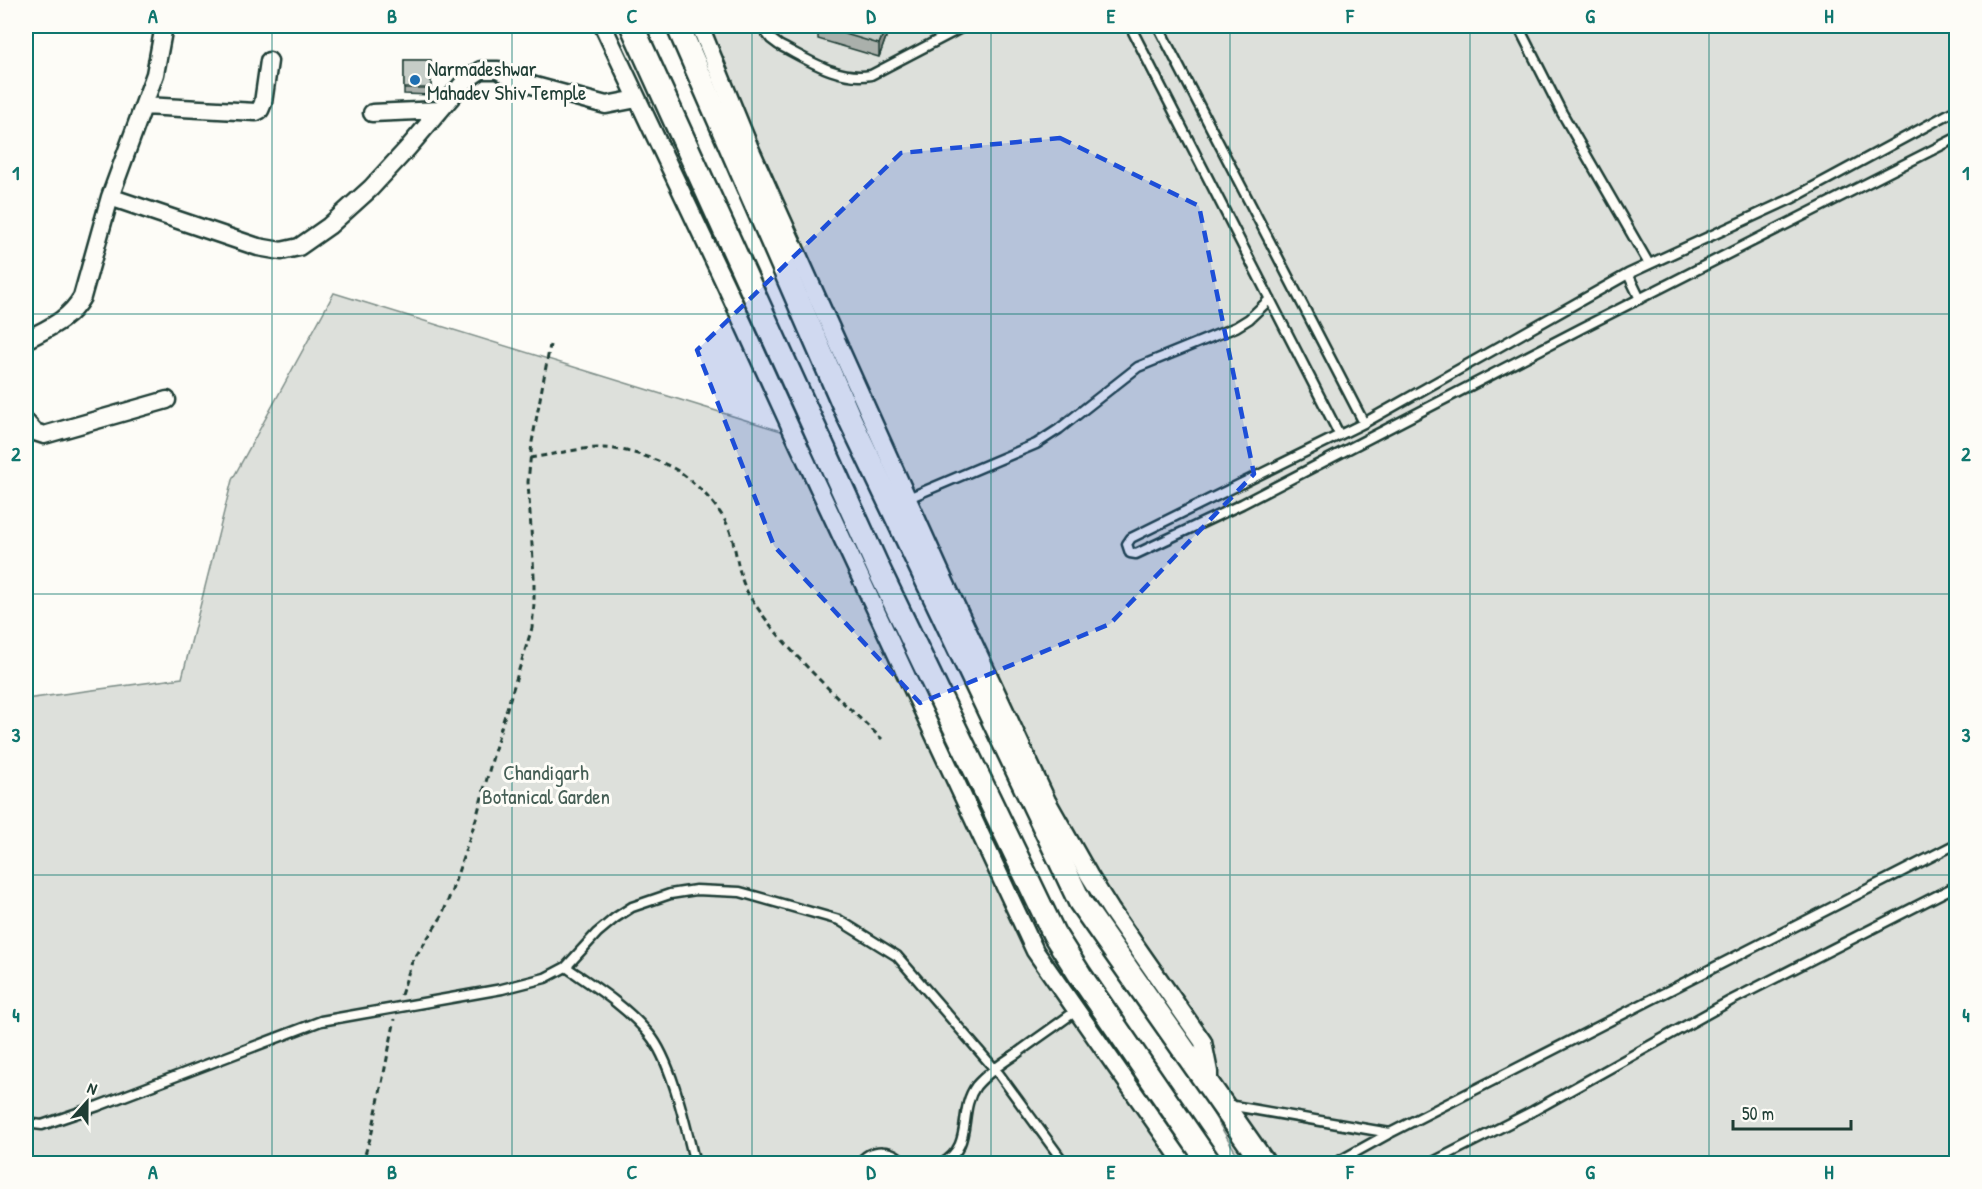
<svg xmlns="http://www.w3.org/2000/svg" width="1982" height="1189" font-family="'Patrick Hand',sans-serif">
<rect width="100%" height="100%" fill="#fdfcf7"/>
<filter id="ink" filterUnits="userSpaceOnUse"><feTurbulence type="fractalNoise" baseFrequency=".0167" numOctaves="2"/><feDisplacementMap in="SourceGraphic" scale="12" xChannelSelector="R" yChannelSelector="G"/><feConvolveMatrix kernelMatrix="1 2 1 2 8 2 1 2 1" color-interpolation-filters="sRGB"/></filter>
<g filter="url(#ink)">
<path fill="#dde0db" stroke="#7e8e88" stroke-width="1.5" d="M706,26H1956V1163H1242L1124,962Z
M334,293L794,435L1120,1071L1184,1163H26V699L182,678L232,480Z"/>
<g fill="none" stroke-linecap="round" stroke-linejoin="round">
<g stroke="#1f3d34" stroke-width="13">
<path id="lane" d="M761,26L771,39L779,45C807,59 838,81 871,75L965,26
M1130,26L1339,434
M1158,26L1364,423
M1518,26L1562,113L1649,264
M1956,110L1793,198L1628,274L1364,423L1131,538L1127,544L1130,553L1136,554L1242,504L1582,328L1956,138
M1628,274L1640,299
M906,499L1036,444L1059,429L1138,367L1236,327L1249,319L1270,299
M566,967C595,987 626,1006 649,1034C672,1061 686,1128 695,1164
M1228,1105L1390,1133
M26,1123L42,1125L98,1106L321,1021L502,989L545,978L566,967L597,933L615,918L632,907L670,894L696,890L740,892L839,920L897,956L999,1074L1065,1164
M859,1164C871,1147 893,1148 905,1164
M941,1164C975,1146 957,1112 976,1086C987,1073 1002,1063 1016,1054C1036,1039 1057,1025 1077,1010
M1334,1164L1390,1133L1956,844
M1429,1164L1533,1111L1730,1001L1956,886"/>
</g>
<g stroke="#1f3d34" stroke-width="21">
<path id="street" d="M603,26L726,286L794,435L1035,951L1184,1164
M700,26L749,146L946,584L1047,801L1089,875L1111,910L1203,1042L1209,1072V1086
M144,106L256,112L260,110L263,103L269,61
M372,113L440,110
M110,197L258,247L281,251L299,247L329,226L371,188L407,149L465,81L481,70H498L512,78L535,86L606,105L637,99
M26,340C48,328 69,320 82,297L110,197L155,74L164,26
M26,422L35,432L44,435L167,400"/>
</g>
<g stroke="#1f3d34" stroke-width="27">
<path id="secondary" d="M632,26L879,570L1054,934L1080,975L1210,1164
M678,26L849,417L1080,902L1264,1164"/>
</g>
<path stroke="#1f3d34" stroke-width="3" stroke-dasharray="6 4.5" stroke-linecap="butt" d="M530,458C551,455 583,447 602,448C625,448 666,461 684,475C701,488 722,510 730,531C738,554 737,578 752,600C787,652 836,696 882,739
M401,995L412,962L442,916L452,890L476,819L499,734L532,628L534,604V576L528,482L532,442L550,345
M362,1164L372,1132L395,1019"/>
<use href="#lane" stroke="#fdfcf7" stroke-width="8"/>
<use href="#street" stroke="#fdfcf7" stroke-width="16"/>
<use href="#secondary" stroke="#fdfcf7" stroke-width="22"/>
</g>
<path fill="#aab0ab" stroke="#1f3d34" stroke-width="1.5" d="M818,26H890L879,57L818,39Z
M404,60H431V95L404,94Z"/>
<path fill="#8b908b" stroke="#1f3d34" stroke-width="1.5" d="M886,26H890L879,57V44Z"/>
<path fill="#c6cdc7" stroke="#1f3d34" stroke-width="1.5" d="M818,26H886L879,44Z
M404,60H431V88H404Z"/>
</g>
<path fill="#1d4ed8" fill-opacity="0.2" stroke="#1d4ed8" stroke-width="4.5" stroke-dasharray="12 8" stroke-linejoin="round" d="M1060,138L1199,206L1254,474L1110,624L920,703L774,546L697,350L901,153Z"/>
<path fill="none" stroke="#0f766e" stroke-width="1.5" stroke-opacity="0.55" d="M272,26V1164M512,26V1164M752,26V1164M991,26V1164M1230,26V1164M1470,26V1164M1709,26V1164M26,314H1956M26,594H1956M26,875H1956"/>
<circle fill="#1f6fb2" stroke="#fdfcf7" stroke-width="2" cx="415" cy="80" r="6"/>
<g text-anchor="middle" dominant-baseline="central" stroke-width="6" stroke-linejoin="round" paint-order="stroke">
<g font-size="21" fill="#1f3d34" stroke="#fdfcf7" text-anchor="start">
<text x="427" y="68">Narmadeshwar<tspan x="427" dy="24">Mahadev Shiv Temple</tspan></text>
</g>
<g font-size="21" fill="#455e55" stroke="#fdfcf7">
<text x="546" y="772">Chandigarh<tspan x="546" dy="24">Botanical Garden</tspan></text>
</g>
</g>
<rect width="1982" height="1189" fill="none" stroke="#fdfcf7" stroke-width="66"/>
<g transform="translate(87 1102) rotate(21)" stroke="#fdfcf7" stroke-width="4.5" paint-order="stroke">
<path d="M0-4.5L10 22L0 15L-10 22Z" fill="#1f3d34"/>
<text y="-9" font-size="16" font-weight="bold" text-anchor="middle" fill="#1f3d34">N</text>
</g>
<path d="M1733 1120v9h118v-9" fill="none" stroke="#1f3d34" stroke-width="3"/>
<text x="1742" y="1120" font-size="18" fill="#1f3d34" stroke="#fdfcf7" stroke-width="4.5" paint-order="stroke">50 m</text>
<rect x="33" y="33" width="1916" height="1123" fill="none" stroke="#0f766e" stroke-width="2"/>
<g font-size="20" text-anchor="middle" font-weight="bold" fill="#0f766e">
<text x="153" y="23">A</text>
<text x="392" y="23">B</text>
<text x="632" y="23">C</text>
<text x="871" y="23">D</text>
<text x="1111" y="23">E</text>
<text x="1350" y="23">F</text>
<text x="1590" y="23">G</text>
<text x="1829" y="23">H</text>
<text x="16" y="180">1</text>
<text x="1966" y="180">1</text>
<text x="16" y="461">2</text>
<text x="1966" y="461">2</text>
<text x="16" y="742">3</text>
<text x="1966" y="742">3</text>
<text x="16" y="1022">4</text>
<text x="1966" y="1022">4</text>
<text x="153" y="1179">A</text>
<text x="392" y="1179">B</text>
<text x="632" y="1179">C</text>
<text x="871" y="1179">D</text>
<text x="1111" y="1179">E</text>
<text x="1350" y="1179">F</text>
<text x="1590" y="1179">G</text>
<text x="1829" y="1179">H</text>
</g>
</svg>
